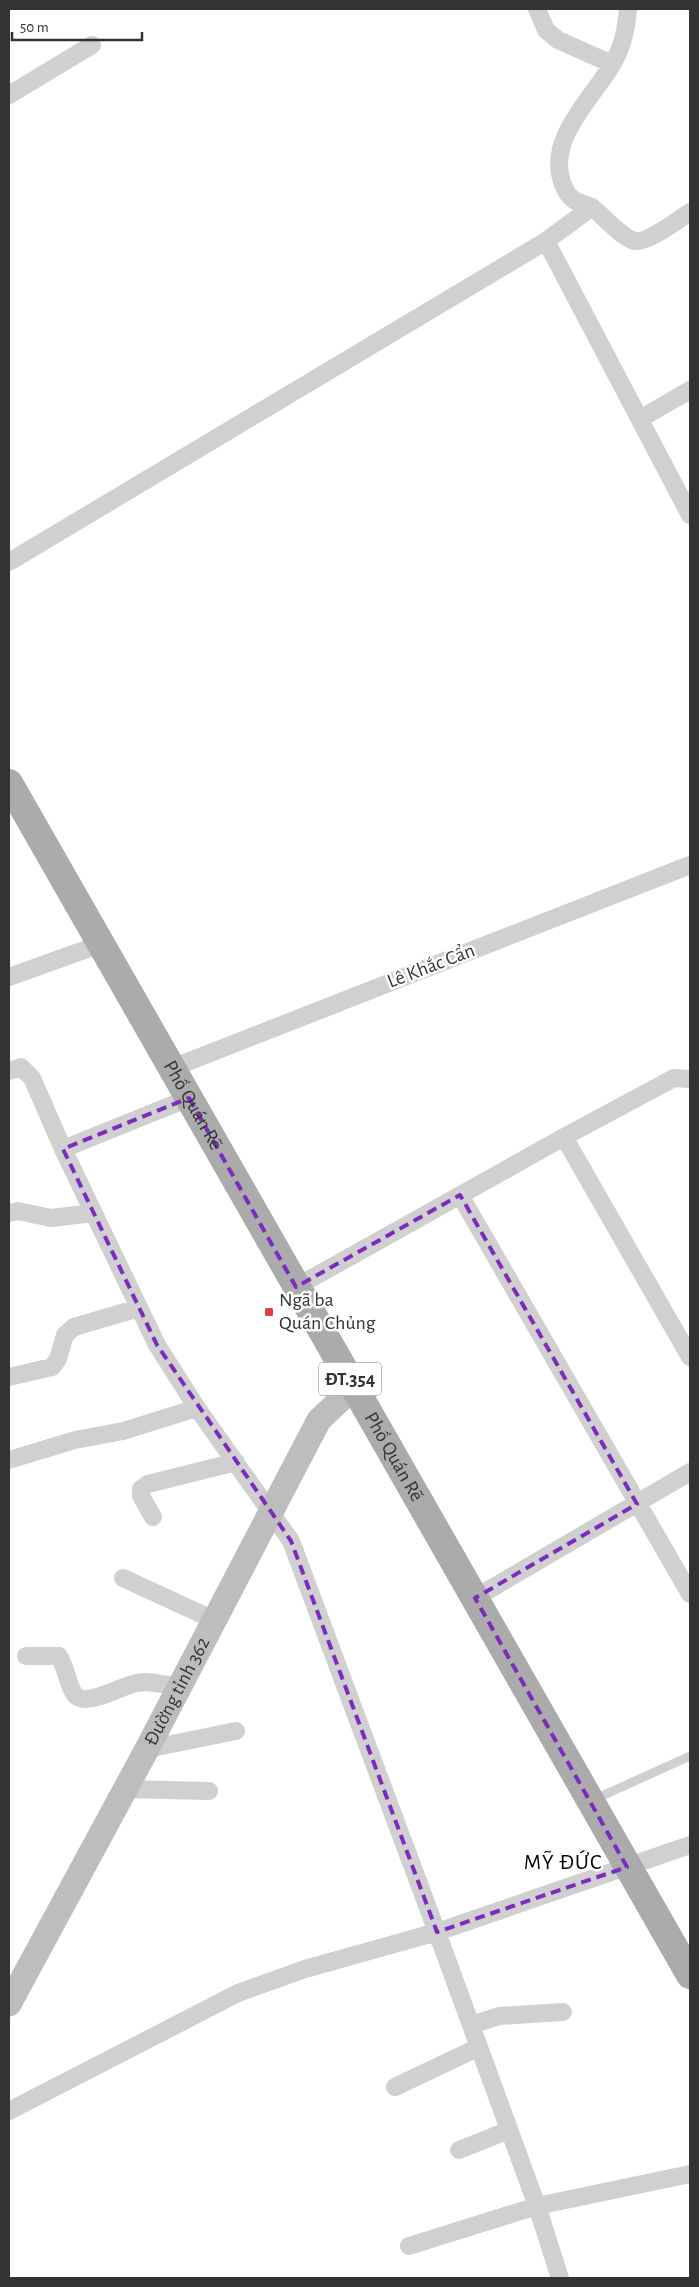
<svg xmlns="http://www.w3.org/2000/svg" width="699" height="2287" font-family="'Alegreya Sans',sans-serif">
<rect width="100%" height="100%" fill="#fff"/>
<g fill="none" stroke-linecap="round" stroke-linejoin="round">
<path stroke="#d0d0d0" stroke-width="9" d="M593,1800L690,1756"/>
<path stroke="#d0d0d0" stroke-width="18" d="M537,9L546,30L558,40L612,64
M9,95L92,45
M592,207C602,215 623,239 635,241C648,243 679,219 690,212
M546,241L690,515
M640,419L690,390
M9,562L546,241L592,207C587,205 579,203 574,200C568,196 564,188 562,182C547,138 593,98 613,63C623,46 626,29 628,9
M9,977L101,944
M172,1068L690,865
M9,1071L21,1067L32,1078L63,1149L157,1345L197,1408L291,1541L437,1932L537,2206L560,2278
M564,1137L690,1357
M63,1149L189,1098
M460,1195L690,1594
M9,1213L18,1211L51,1218L93,1213
M296,1287L564,1137L674,1078L690,1079
M9,1377L52,1367L58,1359L65,1335L74,1327L139,1308
M9,1460L75,1440L123,1431L197,1408
M153,1517L141,1496V1489L148,1484L236,1462
M123,1578L214,1620
M475,1598L690,1472
M26,1656H59C66,1667 68,1686 75,1695C87,1708 122,1685 137,1683C150,1680 165,1685 179,1687
M147,1749L236,1731
M125,1789L209,1791
M471,2025L499,2016L563,2012
M395,2087L479,2047
M9,2111L238,1993L305,1969L437,1932L690,1845
M459,2150L509,2130
M409,2246L537,2206L690,2174"/>
<path stroke="#bdbdbd" stroke-width="25" id="s1" d="M9,2004L147,1749L319,1420L354,1387"/>
<path stroke="#ababab" stroke-width="28" id="s2" d="M9,783L690,1975"/>
</g>
<path fill="none" stroke="#7b2cbf" stroke-width="4" stroke-dasharray="10 6" stroke-linejoin="round" d="M189,1098L296,1287L460,1195L637,1504L475,1598L627,1867L437,1932L291,1541L157,1345L63,1149Z"/>
<rect fill="#e63946" stroke="#fff" stroke-width="2" x="264" y="1307" width="10" height="10" rx="2.5"/>
<g text-anchor="middle" dominant-baseline="central" stroke-width="5" stroke-linejoin="round" paint-order="stroke">
<rect fill="#fff" stroke="#707070" stroke-width="1" x="319" y="1362.5" width="62" height="33" rx="4"/>
<g font-size="19" font-weight="bold" fill="#333">
<text x="350" y="1379">ĐT.354</text>
</g>
<g font-size="20" fill="#333" stroke="#fff">
<text transform="translate(431 966) rotate(-21)">Lê Khắc Cẩn</text>
<text stroke="none"><textPath href="#s2" startOffset="371">Phố Quán Rẽ</textPath></text>
<text stroke="none"><textPath href="#s2" startOffset="776">Phố Quán Rẽ</textPath></text>
<text stroke="none"><textPath href="#s1" startOffset="355">Đường tỉnh 362</textPath></text>
</g>
<g font-size="20" fill="#333" stroke="#fff" text-anchor="start">
<text x="279" y="1300">Ngã ba<tspan x="279" dy="23">Quán Chủng</tspan></text>
</g>
<g font-size="22" letter-spacing="1" fill="#000" stroke="#fff">
<text x="563" y="1862">MỸ ĐỨC</text>
</g>
</g>
<rect width="699" height="2287" fill="none" stroke="#333333" stroke-width="20"/>
<path d="M12 32v8h130v-8" fill="none" stroke="#333333" stroke-width="2.5"/>
<text x="20" y="32" font-size="15" fill="#333333" stroke="#ffffff" stroke-width="4" paint-order="stroke">50 m</text>
</svg>
